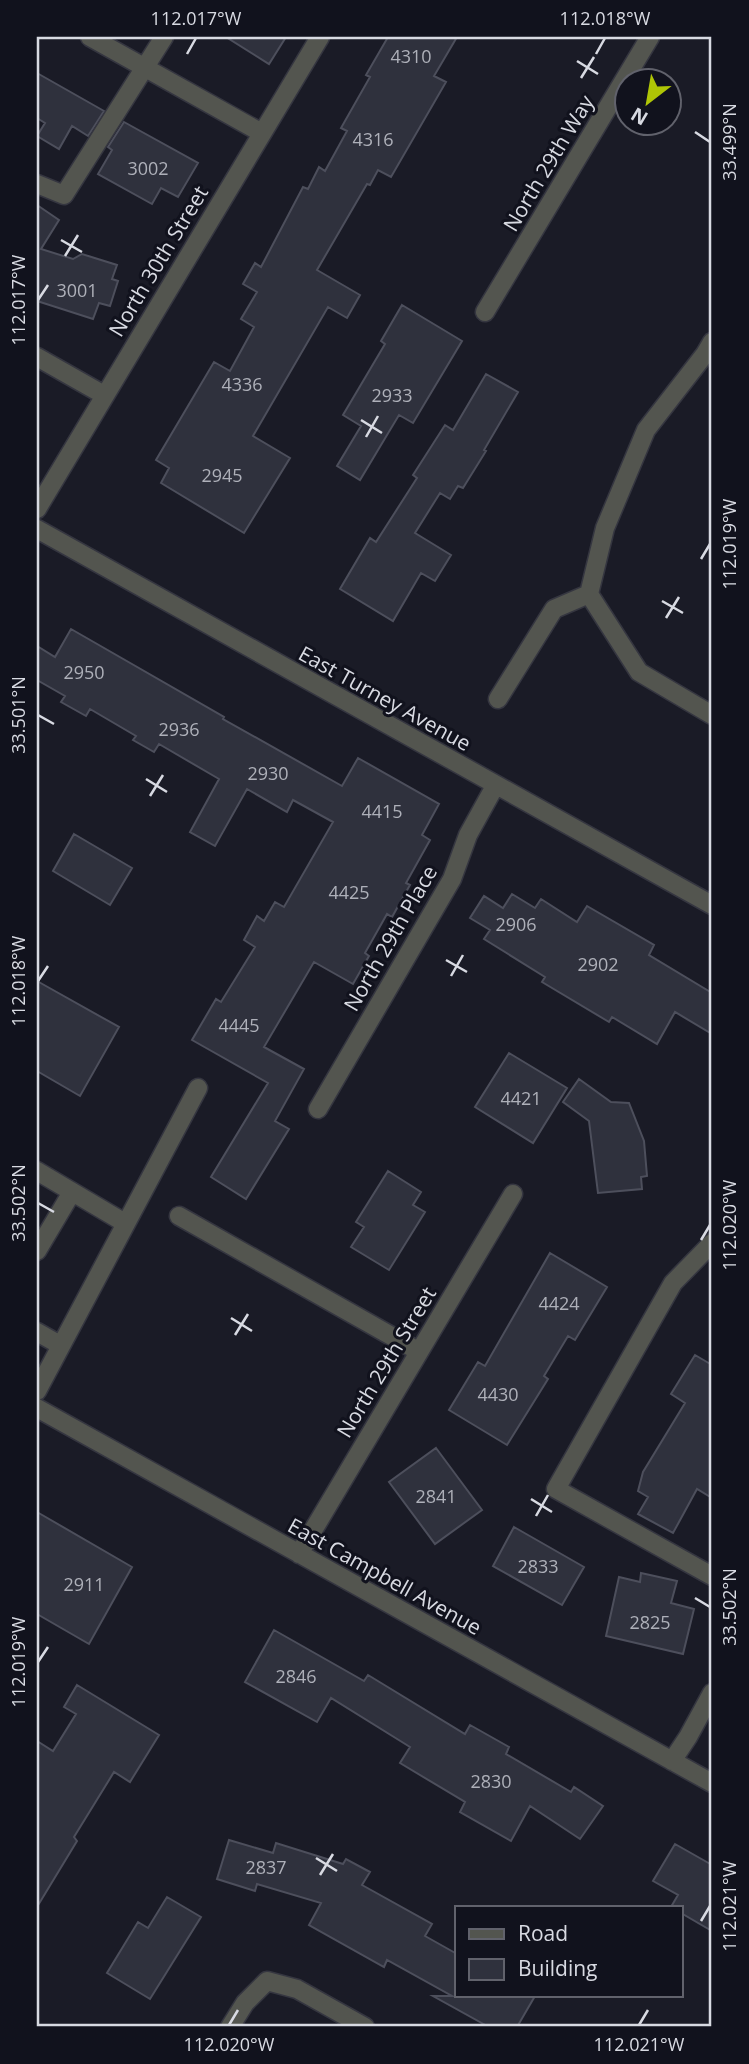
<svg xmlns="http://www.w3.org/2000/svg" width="749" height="2064" font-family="'Open Sans',sans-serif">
<rect width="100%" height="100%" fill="#1a1b26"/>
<path fill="#2f313d" stroke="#4d4f5c" stroke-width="2" d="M226,37H286L269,64Z
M388,37H457L434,76L446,82L391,177L378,170L370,185L367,184L317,270L360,295L347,318L328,307L253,436L290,458L244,533L161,483L169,468L156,460L214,362L230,371L254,327L241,319L257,292L243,284L255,263L261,267L303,187L308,189L319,167L325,171L347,131L341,128L370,77L366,75Z
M37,73L104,111L88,136L72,126L59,149L37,136L45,123L37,118Z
M124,122L198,163L178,197L161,188L152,204L98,174L112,150L108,147Z
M37,205L59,220L41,249L73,259L82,254L117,265L112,279L118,281L110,306L99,303L93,319L37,301Z
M402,305L462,341L413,423L399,415L360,480L337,466L361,426L343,415L385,344L381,341Z
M486,374L518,392L484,450L486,451L463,488L458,486L450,499L440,493L415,533L451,555L435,581L421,573L393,621L340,589L370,538L376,542L417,478L413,475L445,425L453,430Z
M71,629L224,717L223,719L342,786L358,758L439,804L422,835L430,840L406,883L410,885L392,917L387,914L365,953L369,956L353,984L314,962L264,1047L304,1069L275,1121L289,1129L246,1199L211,1177L268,1083L192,1040L216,999L221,1002L255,947L244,940L257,916L264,921L275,902L284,907L333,822L293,800L287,812L247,789L215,846L190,832L219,779L159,744L154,752L133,740L136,736L90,709L86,716L61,702L65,696L37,680V646L55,657Z
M74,834L132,868L110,905L53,871Z
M512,894L535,908L541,899L577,922L587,906L654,945L649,955L712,993V1034L675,1012L657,1044L612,1017L609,1022L542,982L545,977L484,939L490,930L470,918L484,896L503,908Z
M37,981L119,1027L80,1096L37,1071Z
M509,1053L567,1088L533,1143L475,1107Z
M579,1079L611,1102L629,1103L644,1141L647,1176L641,1177L642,1189L598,1193L589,1121L563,1102Z
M388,1171L421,1192L413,1205L425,1212L389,1270L351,1247L364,1227L356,1222Z
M550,1253L607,1287L575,1340L568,1336L544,1376L548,1379L507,1445L449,1410L478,1362L485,1366Z
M695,1355L712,1365V1498L697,1489L673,1533L638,1514L648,1497L638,1491L643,1472L685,1403L671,1394Z
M436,1448L482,1510L435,1544L389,1482Z
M37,1512L132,1567L89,1644L37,1614Z
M514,1527L584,1567L562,1605L493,1566Z
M641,1573L677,1581L671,1603L694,1609L683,1654L606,1636L619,1577L640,1582Z
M274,1630L364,1681L368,1675L465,1734L470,1725L509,1747L506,1754L571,1792L574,1787L603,1806L580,1839L530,1806L511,1841L460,1812L465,1802L400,1763L410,1747L331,1698L317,1722L245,1682Z
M77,1685L159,1735L130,1782L114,1772L74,1837L77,1841L37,1907V1741L53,1751L76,1714L64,1707Z
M229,1840L273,1853L276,1843L343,1864L346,1859L370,1872L362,1885L432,1924L425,1936L457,1954V1996H535L517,2027H489L433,1996H452L387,1960L384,1967L309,1925L321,1903L257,1884L255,1891L217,1879Z
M675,1844L712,1865V1931L681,1913V1908L671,1907L678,1895L653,1881Z
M167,1897L201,1917L150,1999L107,1973L138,1922L148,1928Z"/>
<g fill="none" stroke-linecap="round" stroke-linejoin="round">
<g stroke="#353640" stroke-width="21">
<path id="minor" d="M90,37L262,133
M37,184L64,195L164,37
M485,312L650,37
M37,357L104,395
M37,509L320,37
M37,529L712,905
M589,594L605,528L646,430L705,354L712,342
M589,594L639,672L712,715
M498,699L554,609L589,594
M318,1109L452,879L468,835L495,786
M37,1171L125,1223
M179,1216L418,1351
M712,1243L673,1283L556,1489L712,1576
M37,1251L72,1192
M37,1332L60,1345
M37,1391L198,1088
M37,1408L712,1783
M299,1554L513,1194
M672,1761L688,1737L712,1693
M230,2027L245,2003L267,1981L297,1989L365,2027"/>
</g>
<use href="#minor" stroke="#53554f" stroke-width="18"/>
</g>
<path fill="none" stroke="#d8dae2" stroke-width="2.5" d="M187,54L196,38M596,54L605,38M577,61L598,74M581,78L594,57M695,132L710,142M61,240L82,252M65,256L78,235M38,300L48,285M361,420L382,433M366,437L378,416M701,559L710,544M662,601L683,613M666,618L679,597M38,715L54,724M146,779L167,792M150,796L163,775M446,960L467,972M451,976L463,955M38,981L48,966M38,1203L54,1212M701,1240L710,1225M231,1318L252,1331M235,1335L248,1314M531,1499L552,1512M536,1516L548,1495M695,1598L710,1607M38,1662L48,1647M316,1858L337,1871M320,1875L333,1854M701,1921L710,1906M229,2025L238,2010M639,2025L648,2010"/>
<g text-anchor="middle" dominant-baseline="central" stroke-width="6" stroke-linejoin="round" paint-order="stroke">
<g font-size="18" fill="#aeb0b9">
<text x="411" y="56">4310</text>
<text x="373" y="139">4316</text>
<text x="148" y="168">3002</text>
<text x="77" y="290">3001</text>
<text x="242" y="384">4336</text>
<text x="392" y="395">2933</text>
<text x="222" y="475">2945</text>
<text x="84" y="672">2950</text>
<text x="179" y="729">2936</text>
<text x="268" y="773">2930</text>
<text x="382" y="811">4415</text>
<text x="349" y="892">4425</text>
<text x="516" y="924">2906</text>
<text x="598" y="964">2902</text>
<text x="239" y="1025">4445</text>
<text x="521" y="1098">4421</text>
<text x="559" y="1303">4424</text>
<text x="498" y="1394">4430</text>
<text x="436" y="1496">2841</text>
<text x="538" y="1566">2833</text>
<text x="84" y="1584">2911</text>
<text x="650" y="1622">2825</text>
<text x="296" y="1676">2846</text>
<text x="491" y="1781">2830</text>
<text x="266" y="1867">2837</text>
</g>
<g font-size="21" fill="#d8dae2" stroke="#11121d">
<text transform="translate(548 163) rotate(-59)">North 29th Way</text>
<text transform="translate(158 261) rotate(-59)">North 30th Street</text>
<text transform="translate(385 698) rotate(29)">East Turney Avenue</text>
<text transform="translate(390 938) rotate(-60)">North 29th Place</text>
<text transform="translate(386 1362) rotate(-59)">North 29th Street</text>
<text transform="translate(385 1576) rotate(29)">East Campbell Avenue</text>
</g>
</g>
<rect width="749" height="2064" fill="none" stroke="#11121d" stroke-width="77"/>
<rect x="455" y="1906" width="228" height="91" fill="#11121d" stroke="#61626c" stroke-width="2"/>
<rect x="469" y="1929" width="35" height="10" fill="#53554f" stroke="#61626c" stroke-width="2"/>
<text x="518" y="1941" font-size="21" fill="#d8dae2">Road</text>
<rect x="469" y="1959" width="35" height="21" fill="#2f313d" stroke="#61626c" stroke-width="2"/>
<text x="518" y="1976" font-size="21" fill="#d8dae2">Building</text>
<g transform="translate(648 102) rotate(211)"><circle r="33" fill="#11121d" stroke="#61626c" stroke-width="2"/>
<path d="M0-5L12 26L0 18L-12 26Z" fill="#afc506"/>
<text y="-10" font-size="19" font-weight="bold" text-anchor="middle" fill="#d8dae2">N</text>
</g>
<rect x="38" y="38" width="672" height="1987" fill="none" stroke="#d8dae2" stroke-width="2.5"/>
<g font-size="18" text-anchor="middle" fill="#d8dae2">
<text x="196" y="25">112.017°W</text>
<text x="605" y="25">112.018°W</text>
<text transform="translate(730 142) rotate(-90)" y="6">33.499°N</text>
<text transform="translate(19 300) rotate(-90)" y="6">112.017°W</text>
<text transform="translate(730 544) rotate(-90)" y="6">112.019°W</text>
<text transform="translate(19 715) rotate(-90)" y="6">33.501°N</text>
<text transform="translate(19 981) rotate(-90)" y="6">112.018°W</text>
<text transform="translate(19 1203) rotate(-90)" y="6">33.502°N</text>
<text transform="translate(730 1225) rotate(-90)" y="6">112.020°W</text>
<text transform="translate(730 1607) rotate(-90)" y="6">33.502°N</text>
<text transform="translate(19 1662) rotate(-90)" y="6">112.019°W</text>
<text transform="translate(730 1906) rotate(-90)" y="6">112.021°W</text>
<text x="229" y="2051">112.020°W</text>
<text x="639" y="2051">112.021°W</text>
</g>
</svg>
